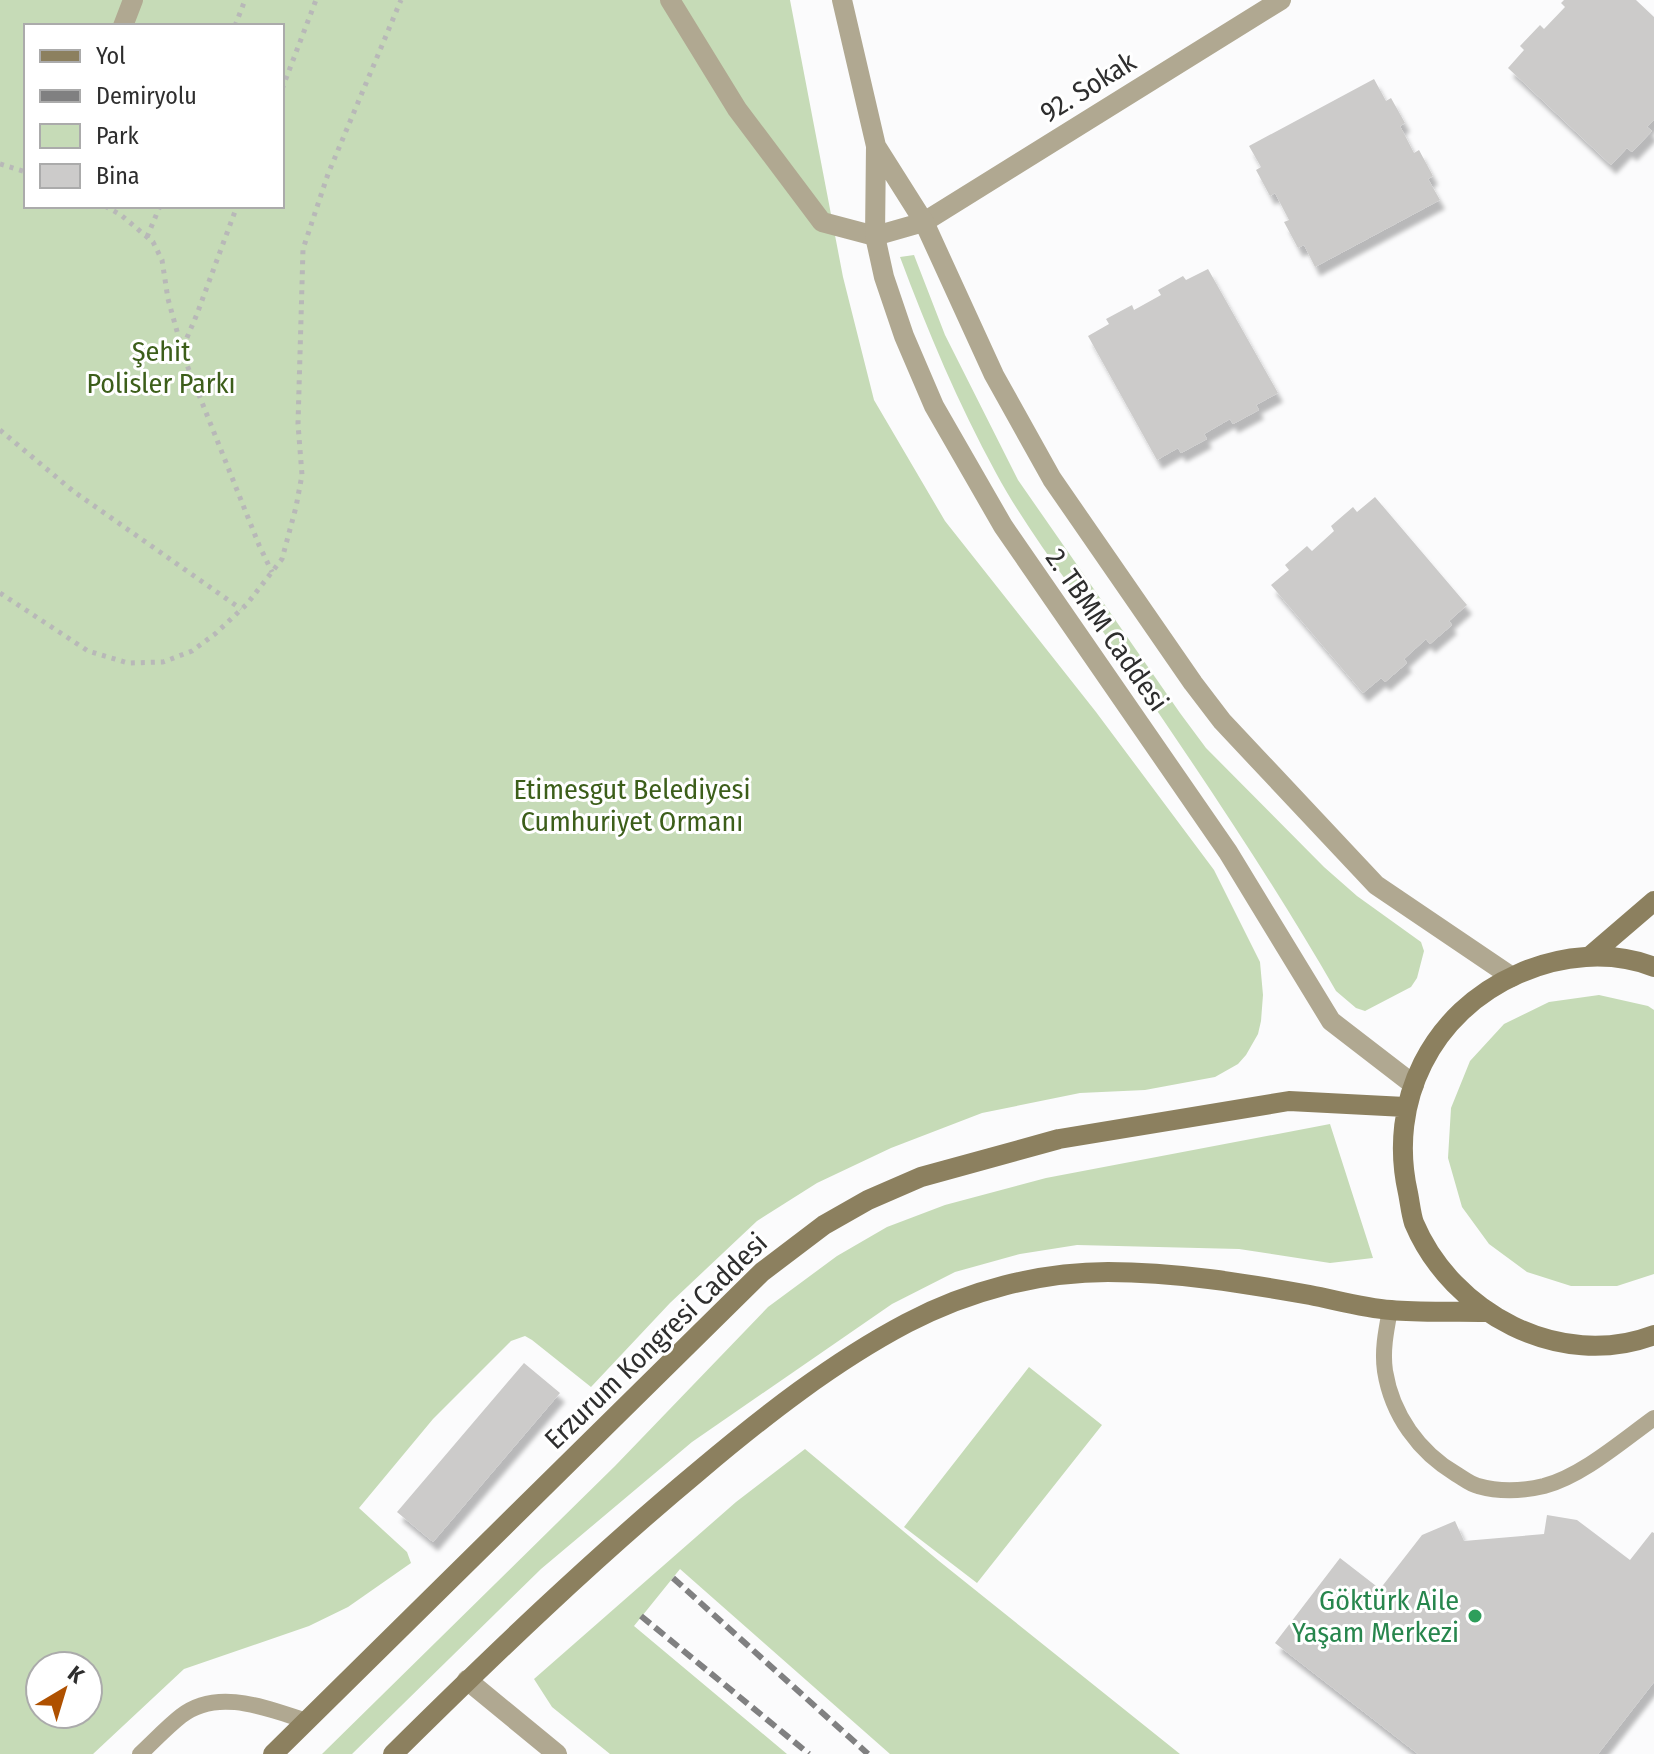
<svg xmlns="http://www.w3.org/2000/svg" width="1654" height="1754" font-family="'Fira Sans Condensed',sans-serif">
<defs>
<filter id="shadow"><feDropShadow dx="5" dy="9" stdDeviation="2" flood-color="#0004"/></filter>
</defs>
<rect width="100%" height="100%" fill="#fbfbfc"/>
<path fill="#c6dbb7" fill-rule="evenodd" d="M0,0H790L843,277L874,400L945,521L1096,712L1214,870L1260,962L1263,995L1261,1021L1258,1034L1246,1055L1238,1064L1215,1077L1145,1090L1080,1093L982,1113L891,1148L817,1183L757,1221L670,1303L591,1387L532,1340L525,1336L511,1341L433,1419L359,1508L407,1552L411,1563L348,1607L309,1626L184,1669L93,1754H0ZM26,26H282V206H26ZM40,1666H88V1714H40Z
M914,255L945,335L1018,480L1180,713L1206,748L1324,867L1357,896L1421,942L1424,951L1417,978L1411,987L1365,1011L1356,1008L1336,991C1270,876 1196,768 1122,659C1080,597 1032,539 996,473C958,403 928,332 900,257Z
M1599,995L1648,1006L1654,1010V1274L1617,1286H1571L1527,1272L1489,1244L1462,1207L1448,1158L1451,1108L1470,1061L1504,1024L1549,1002Z
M1330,1124L1373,1258L1330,1263L1239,1249L1077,1245L1020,1254L955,1272L892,1304L692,1442L541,1569L352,1754H322L615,1466L768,1307L837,1256L887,1227L945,1205L1046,1178Z
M1029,1367L1102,1425L977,1583L904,1527Z
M805,1449L939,1561L1180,1754H890L680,1569L634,1626L787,1754H610L552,1707L534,1679L736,1502Z"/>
<path fill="#cccbca" filter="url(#shadow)" d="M1564,0H1636L1654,17V120L1647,127L1652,131L1632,152L1627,148L1611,165L1508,68L1524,50L1520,46L1540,25L1544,29L1565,7L1561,3Z
M1374,79L1386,101L1391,98L1405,123L1400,126L1414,153L1419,150L1433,176L1428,179L1440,200L1315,267L1304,245L1298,248L1284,222L1289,220L1275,193L1270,196L1256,170L1261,167L1249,146Z
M1208,269L1278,393L1256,405L1259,410L1233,424L1230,419L1204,434L1207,439L1181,453L1178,448L1157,460L1088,336L1109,324L1106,319L1132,305L1134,310L1161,295L1158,290L1183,276L1186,280Z
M1375,497L1467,605L1449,621L1452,625L1430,644L1426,639L1404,659L1407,663L1385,682L1381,678L1363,693L1271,585L1289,570L1285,565L1307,546L1312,551L1334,531L1331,526L1353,507L1357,512Z
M524,1363L560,1393L433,1542L397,1512Z
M1547,1515L1577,1520L1630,1560L1652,1532L1654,1533V1682L1598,1754H1418L1275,1643L1340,1558L1380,1589L1422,1535L1455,1521L1464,1541L1544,1534Z"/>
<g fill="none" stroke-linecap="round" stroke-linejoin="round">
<path stroke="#b8b8b8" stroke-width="5" stroke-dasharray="4 6" stroke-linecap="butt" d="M235,26L245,0
M282,89L316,0
M0,164L26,172
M105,206L121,215L153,242L162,260L168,299L185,360L259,545L272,572
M147,237L160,206
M183,347L197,314L237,206
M0,430L73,491L241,609
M0,593L88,651L128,663L163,662L192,651L215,634L247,604L282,559L296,507L302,475L298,424L303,249L328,174L401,0"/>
<path stroke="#b0a891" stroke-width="16" d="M1390,1310C1386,1331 1382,1351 1385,1371C1392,1415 1419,1452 1456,1474C1463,1478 1470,1484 1478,1486C1499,1492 1523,1491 1544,1486C1582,1476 1622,1441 1654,1418
M140,1754C154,1741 167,1727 181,1716C218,1687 268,1709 307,1721"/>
<path stroke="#b0a891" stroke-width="20" d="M670,0L737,109L822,222L875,236
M123,26L133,0
M924,222L1281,0
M467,1680L557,1754"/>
<path stroke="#b0a891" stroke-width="20" d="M842,0L876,146L875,236L884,277L904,336L934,406L1003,526L1228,852L1331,1021L1414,1085
M876,146L924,222L994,375L1052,479L1193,683L1222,721L1376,885L1512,977
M875,236L924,222"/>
<path stroke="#8c805f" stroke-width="20" d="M1590,956L1654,901
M1654,967C1611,950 1560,955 1518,974C1432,1012 1387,1101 1408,1193C1410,1203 1411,1214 1414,1223C1452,1313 1560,1371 1654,1335
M273,1754L762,1272L824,1225L868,1200L921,1177L1059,1139L1289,1101L1405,1107
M393,1754C492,1656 593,1559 700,1470C764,1416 833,1362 907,1323C968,1291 1039,1272 1108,1272C1175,1272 1243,1283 1310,1295C1336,1300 1364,1308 1391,1310C1422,1313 1454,1311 1486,1312"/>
<path stroke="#808081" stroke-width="6" stroke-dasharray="12 6" stroke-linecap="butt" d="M673,1578L868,1754
M641,1616L809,1754"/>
</g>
<circle fill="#2e9e5b" stroke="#fff" stroke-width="3" cx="1475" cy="1616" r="8"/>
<g text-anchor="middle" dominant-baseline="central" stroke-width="6" stroke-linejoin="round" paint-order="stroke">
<g font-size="28" fill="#2e2e2e" stroke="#fff">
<text transform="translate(1088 87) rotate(-32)">92. Sokak</text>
<text transform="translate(1107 630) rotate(55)">2. TBMM Caddesi</text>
<text transform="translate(656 1341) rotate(-44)">Erzurum Kongresi Caddesi</text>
</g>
<g font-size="28" fill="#3c5e1a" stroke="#fff">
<text x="161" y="351">Şehit<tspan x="161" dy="32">Polisler Parkı</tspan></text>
<text x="632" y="789">Etimesgut Belediyesi<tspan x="632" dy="32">Cumhuriyet Ormanı</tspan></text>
</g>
<g font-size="28" fill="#27864d" stroke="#fff" text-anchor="end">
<text x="1459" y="1600">Göktürk Aile<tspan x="1459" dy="32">Yaşam Merkezi</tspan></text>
</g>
</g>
<rect x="24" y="24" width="260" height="184" fill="#ffffff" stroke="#ababab" stroke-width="2"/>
<rect x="40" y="50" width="40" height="12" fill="#8c805f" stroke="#ababab" stroke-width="2"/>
<text x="96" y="64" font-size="24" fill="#2e2e2e">Yol</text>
<rect x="40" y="90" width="40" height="12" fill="#808081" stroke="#ababab" stroke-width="2"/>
<text x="96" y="104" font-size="24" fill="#2e2e2e">Demiryolu</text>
<rect x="40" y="124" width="40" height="24" fill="#c6dbb7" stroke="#ababab" stroke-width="2"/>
<text x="96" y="144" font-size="24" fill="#2e2e2e">Park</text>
<rect x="40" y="164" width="40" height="24" fill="#cccbca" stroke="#ababab" stroke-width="2"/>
<text x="96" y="184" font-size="24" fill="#2e2e2e">Bina</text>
<g transform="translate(64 1690) rotate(38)"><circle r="38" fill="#ffffff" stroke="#ababab" stroke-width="2"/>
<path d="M0-6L14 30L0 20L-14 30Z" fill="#af5100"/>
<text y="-12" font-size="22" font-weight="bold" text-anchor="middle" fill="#2e2e2e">K</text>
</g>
</svg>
